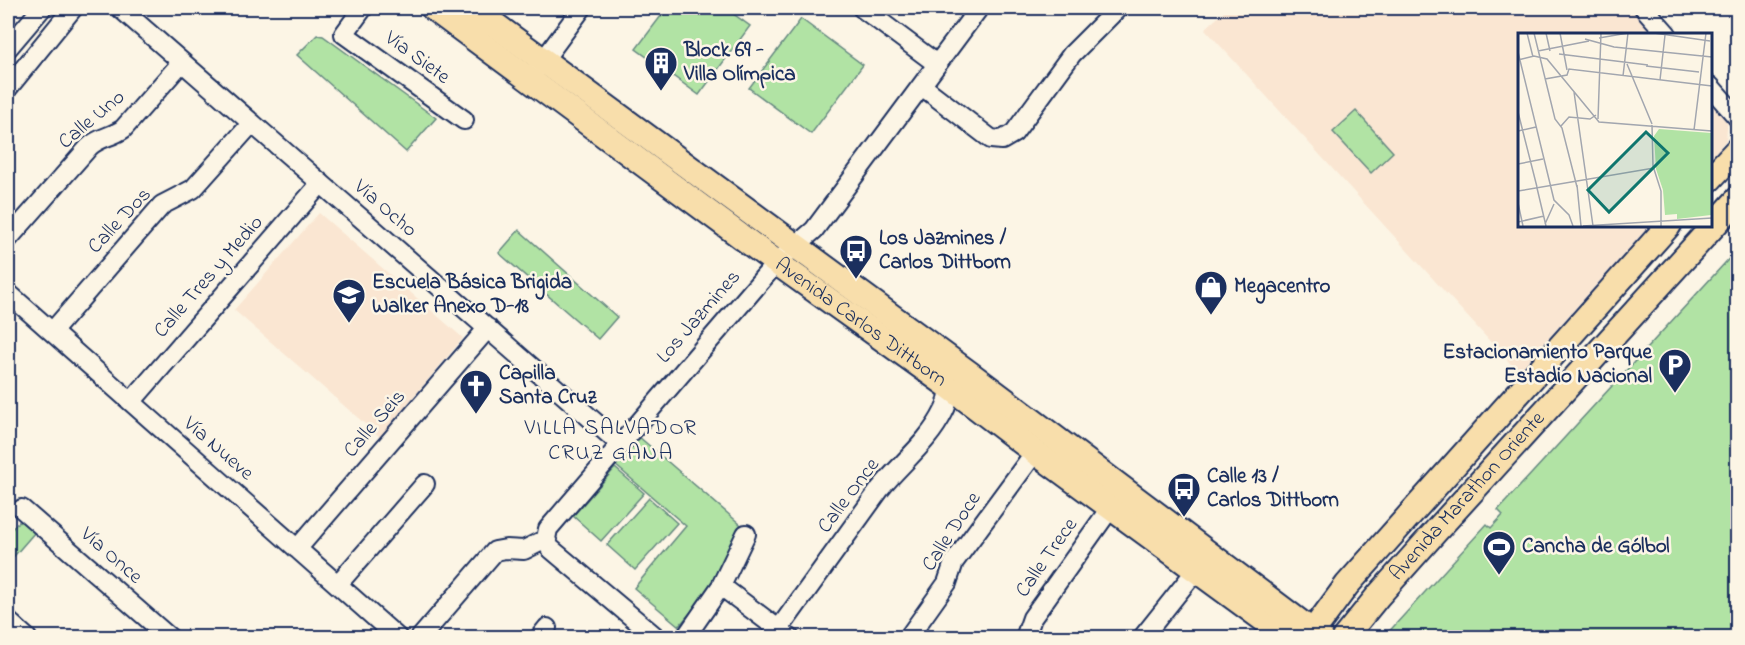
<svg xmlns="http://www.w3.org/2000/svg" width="1745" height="645" font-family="'Indie Flower',sans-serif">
<rect width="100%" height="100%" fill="#fcf5e5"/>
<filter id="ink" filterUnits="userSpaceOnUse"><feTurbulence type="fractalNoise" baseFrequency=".0167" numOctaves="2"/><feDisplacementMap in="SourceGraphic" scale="12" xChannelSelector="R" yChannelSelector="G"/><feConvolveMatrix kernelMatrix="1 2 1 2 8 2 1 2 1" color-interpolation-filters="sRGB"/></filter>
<g filter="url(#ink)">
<path fill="#fae6d2" d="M1228,8H1648L1670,34H1520V225H1650L1518,372L1205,29Z
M1711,82L1729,104L1726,140L1711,158Z
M319,213L463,338L380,437L234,310Z"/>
<path fill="#b1e3a4" stroke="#668981" stroke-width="1.5" d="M667,8H725L750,26L699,95L636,49Z
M801,19L863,65L811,134L749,88Z
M317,35L323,36L436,118L406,152L297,55Z
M1356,111L1393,152L1371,173L1333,132Z
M519,230L617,317L598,339L499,253Z
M1737,250V637H1384L1487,524L1491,528L1503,515L1498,510Z
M638,436L755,537L679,626L634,588L686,526L614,464Z
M615,468L644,493L601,541L573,516Z
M649,498L677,523L635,570L607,545Z
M22,521L35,532L8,563V534L16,524Z"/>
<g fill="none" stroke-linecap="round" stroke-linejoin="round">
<g stroke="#1b2f5e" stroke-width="22">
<path id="minor" d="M120,8L620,444
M363,8L344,34L464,120
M862,8L937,64
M1644,8L1667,34
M8,48L42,8
M537,69L582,8
M922,86L991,139L1002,140L1014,133L1072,54L1118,8
M1710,86L1738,118
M8,88L73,8
M8,239L89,147C99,137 112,137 123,129L182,62
M8,293L398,638
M52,332L162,205L193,189L252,123
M131,402L321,183
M22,509L170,638
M297,549L488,328
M338,584L425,484
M721,586L790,638
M8,621L27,638
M779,629L880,489C901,463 929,442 944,411C948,404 949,395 950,387
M420,638L495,551L506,549L524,550L546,539
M539,638L547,628
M657,638L550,548L546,539L548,529L777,262L814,230L979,8
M685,638L721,586L746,534
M908,638L947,583L954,562L1035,452
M1025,638L1032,618L1111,507
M1142,638L1197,569"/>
</g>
<g stroke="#1b2f5e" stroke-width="28">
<g id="major">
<path id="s1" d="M433,8L766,255L950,387L1035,452L1289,638"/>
<path d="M472,8L970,374L1321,638"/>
<path d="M1710,179L1738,149"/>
<path d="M1308,638L1347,585L1669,225"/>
<path id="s2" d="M1344,638L1378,596L1435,532L1738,199"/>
</g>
</g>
<use href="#minor" stroke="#fcf5e5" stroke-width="18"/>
<use href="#major" stroke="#f8deab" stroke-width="24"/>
</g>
</g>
<defs>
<g id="building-pin" transform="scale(1.725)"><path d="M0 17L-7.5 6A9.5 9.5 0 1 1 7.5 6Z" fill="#1b2f5e" stroke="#fcf5e5"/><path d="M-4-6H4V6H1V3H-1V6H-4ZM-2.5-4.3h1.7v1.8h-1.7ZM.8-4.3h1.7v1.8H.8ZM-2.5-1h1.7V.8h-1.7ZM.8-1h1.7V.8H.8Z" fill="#fff"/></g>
<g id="bus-pin" transform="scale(1.725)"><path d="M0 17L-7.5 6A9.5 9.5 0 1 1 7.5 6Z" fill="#1b2f5e" stroke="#fcf5e5"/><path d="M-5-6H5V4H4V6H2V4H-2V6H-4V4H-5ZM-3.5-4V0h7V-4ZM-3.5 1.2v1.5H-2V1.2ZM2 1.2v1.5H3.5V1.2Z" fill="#fff"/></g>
<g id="shop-pin" transform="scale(1.725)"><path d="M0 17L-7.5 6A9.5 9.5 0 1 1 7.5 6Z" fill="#1b2f5e" stroke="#fcf5e5"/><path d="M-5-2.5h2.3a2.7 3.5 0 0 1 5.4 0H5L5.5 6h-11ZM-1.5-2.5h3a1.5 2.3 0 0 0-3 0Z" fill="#fff"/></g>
<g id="school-pin" transform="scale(1.725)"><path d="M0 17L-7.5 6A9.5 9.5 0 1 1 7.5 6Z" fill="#1b2f5e" stroke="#fcf5e5"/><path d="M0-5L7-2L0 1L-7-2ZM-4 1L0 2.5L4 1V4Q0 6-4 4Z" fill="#fff"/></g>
<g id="parking-pin" transform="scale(1.725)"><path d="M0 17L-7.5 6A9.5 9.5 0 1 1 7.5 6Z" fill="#1b2f5e" stroke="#fcf5e5"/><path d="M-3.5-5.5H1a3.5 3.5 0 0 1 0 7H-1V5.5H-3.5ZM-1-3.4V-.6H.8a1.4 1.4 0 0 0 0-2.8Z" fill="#fff"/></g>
<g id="church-pin" transform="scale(1.725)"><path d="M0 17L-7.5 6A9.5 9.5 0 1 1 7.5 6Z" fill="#1b2f5e" stroke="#fcf5e5"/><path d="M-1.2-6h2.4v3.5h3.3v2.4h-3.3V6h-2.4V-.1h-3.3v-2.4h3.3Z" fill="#fff"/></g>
<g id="stadium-pin" transform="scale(1.725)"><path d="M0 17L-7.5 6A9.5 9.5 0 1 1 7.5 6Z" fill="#1b2f5e" stroke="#fcf5e5"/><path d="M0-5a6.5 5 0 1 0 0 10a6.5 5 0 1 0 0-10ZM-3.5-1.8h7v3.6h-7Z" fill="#fff"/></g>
</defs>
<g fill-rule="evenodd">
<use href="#building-pin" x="661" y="63"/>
<use href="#bus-pin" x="856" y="251"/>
<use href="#shop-pin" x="1211" y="287"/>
<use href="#school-pin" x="349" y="295"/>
<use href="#parking-pin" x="1675" y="365"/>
<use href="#church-pin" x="476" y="386"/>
<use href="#bus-pin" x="1184" y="489"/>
<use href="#stadium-pin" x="1499" y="547"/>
</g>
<g text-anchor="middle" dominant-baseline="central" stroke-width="5" stroke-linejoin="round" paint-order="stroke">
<g font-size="21" font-weight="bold" fill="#1b2f5e" stroke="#fcf5e5" text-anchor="start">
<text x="684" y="51">Block 69 -<tspan x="684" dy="24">Villa Olímpica</tspan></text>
<text x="879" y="239">Los Jazmines /<tspan x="879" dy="24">Carlos Dittborn</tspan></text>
<text x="372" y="283">Escuela Básica Brigida<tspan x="372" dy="24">Walker Anexo D-18</tspan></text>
<text x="1234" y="287">Megacentro</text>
<text x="1652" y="353" text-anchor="end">Estacionamiento Parque<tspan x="1652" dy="24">Estadio Nacional</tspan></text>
<text x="499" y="374">Capilla<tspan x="499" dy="24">Santa Cruz</tspan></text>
<text x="1207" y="477">Calle 13 /<tspan x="1207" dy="24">Carlos Dittborn</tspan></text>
<text x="1522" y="547">Cancha de Gólbol</text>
</g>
<g font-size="21" fill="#1b2f5e" stroke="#fcf5e5">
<text transform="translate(417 58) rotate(36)">Vía Siete</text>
<text transform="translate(92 120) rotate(-40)">Calle Uno</text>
<text transform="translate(385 209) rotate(41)">Vía Ocho</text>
<text transform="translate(120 221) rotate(-47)">Calle Dos</text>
<text transform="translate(209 277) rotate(-49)">Calle Tres y Medio</text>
<text transform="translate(699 317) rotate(-49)">Los Jazmines</text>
<text stroke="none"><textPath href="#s1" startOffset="531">Avenida Carlos Dittborn</textPath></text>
<text transform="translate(375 424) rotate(-49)">Calle Seis</text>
<text transform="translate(218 449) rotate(41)">Vía Nueve</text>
<text transform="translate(849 496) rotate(-53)">Calle Once</text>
<text stroke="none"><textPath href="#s2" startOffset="188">Avenida Marathon Oriente</textPath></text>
<text transform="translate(952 532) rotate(-57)">Calle Doce</text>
<text transform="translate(111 556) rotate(41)">Vía Once</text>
<text transform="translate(1047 558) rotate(-55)">Calle Trece</text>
</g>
<g font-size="22" letter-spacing="1.5" fill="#1b2f5e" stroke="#fcf5e5">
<text x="611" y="429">VILLA SALVADOR<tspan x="611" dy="25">CRUZ GANA</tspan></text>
</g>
</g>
<g transform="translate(1518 33)">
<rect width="194" height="194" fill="#fcf5e5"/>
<path d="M141,96L193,100V182L159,186V181L147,182L145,157L138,136L136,103Z" fill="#b1e3a4"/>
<path fill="none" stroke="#a2a6af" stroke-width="1.5" d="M9,0L15,24M16,0L37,86L44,95L59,154M28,0L32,18M42,0L49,37M136,0L192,8M81,5L110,0M67,6L96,14L194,24M20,18L71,8M0,19L36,167L51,182L55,193M41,21L130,32M0,27L16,23L29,26L81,89L194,98M109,31L134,91M128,33L181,39M105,43L110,0M27,46L49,42L51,36L194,53M142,47L147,2M56,59L75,193M0,79L19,154M80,86L83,0M134,92L135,133L143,158V193M43,93L51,84L72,86L78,82M176,97L188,0M0,98L18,94M0,131L25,126M59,152L63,193M19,155L28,193M0,158L136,135M0,170L5,193M0,189L26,183M27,191L36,171M65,193L194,185"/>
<path fill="#0f766e" fill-opacity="0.15" stroke="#0f766e" stroke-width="3" d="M128,99L150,120L91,179L70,157Z"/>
<rect width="194" height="194" fill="none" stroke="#1b2f5e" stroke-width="3"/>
</g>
<rect width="1745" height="645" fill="none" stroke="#fcf5e5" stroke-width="30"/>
<rect x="15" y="15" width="1715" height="615" fill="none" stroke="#1b2f5e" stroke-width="2" filter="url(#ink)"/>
</svg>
